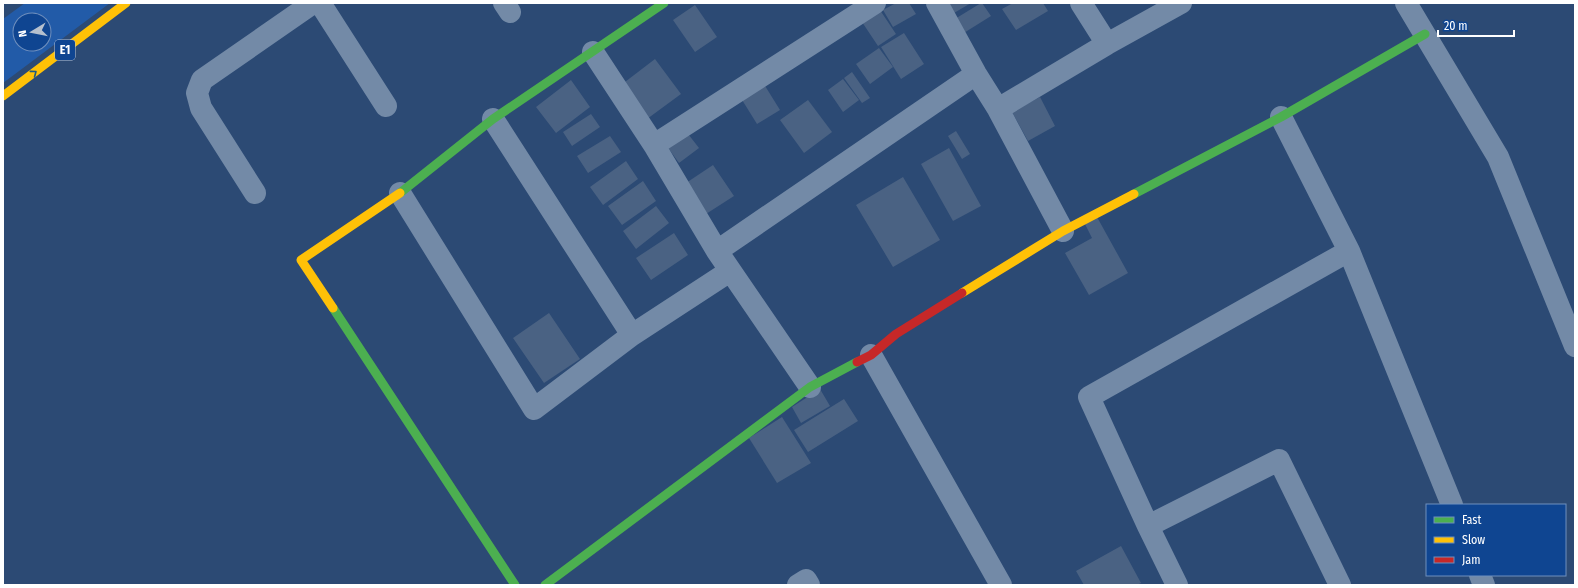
<svg xmlns="http://www.w3.org/2000/svg" width="1578" height="588" font-family="'Fira Sans Condensed',sans-serif">
<rect width="100%" height="100%" fill="#2c4a74"/>
<path fill="#225ba8" fill-rule="evenodd" d="M25,3H110L3,83V19ZM20,20H44V44H20Z"/>
<path fill="#4a6283" d="M896,3H909L916,14L893,27L883,10Z
M949,3H971L954,13Z
M981,3H982L991,16L959,36L950,22Z
M1013,3H1043L1048,11L1016,30L1002,9Z
M695,5L717,37L695,52L673,20Z
M878,7L896,34L878,46L860,19Z
M904,33L924,64L901,79L881,47Z
M879,48L893,67L870,84L856,64Z
M655,59L681,94L647,119L621,85Z
M852,72L870,98L862,103L844,78Z
M843,79L859,100L843,112L828,90Z
M571,80L590,107L556,133L536,107Z
M762,81L780,110L757,124L739,95Z
M1040,97L1055,126L1028,141L1012,112Z
M808,100L832,132L804,153L780,120Z
M591,114L600,127L572,146L563,132Z
M685,130L699,148L679,163L666,145Z
M956,131L970,154L962,159L948,136Z
M610,136L621,152L588,173L577,156Z
M949,148L981,206L953,221L921,164Z
M626,161L638,179L603,205L590,187Z
M713,165L734,196L706,214L686,183Z
M903,177L940,240L893,267L856,205Z
M643,181L656,201L622,225L608,206Z
M656,206L669,223L636,249L623,231Z
M1097,217L1128,273L1089,295L1065,253L1092,238L1085,224Z
M674,233L688,255L651,280L636,258Z
M549,313L580,359L544,383L513,338Z
M820,389L830,406L801,423L792,407Z
M844,399L858,421L808,452L794,430Z
M782,417L811,463L777,483L749,438Z
M1121,546L1141,583L1137,585H1084L1076,571Z"/>
<g fill="none" stroke-linecap="round" stroke-linejoin="round">
<path stroke="#738aa7" stroke-width="22" d="M320,3L386,106
M504,3L510,12
M937,3L976,74L998,109L1063,231
M1081,3L1107,44
M1406,3L1498,157L1575,346
M593,52L654,145L717,251L810,387
M998,109L1107,44L1181,3
M1281,117L1349,251L1452,505
M493,119L632,335
M654,145L875,3
M255,193L201,108L197,93L202,80L313,3
M400,193L534,409L632,335L730,271
M717,251L976,74
M871,355L1001,585
M1148,526L1279,460L1340,585
M1480,575L1484,585
M798,585L806,580L809,585
M1177,585L1148,526L1089,397L1349,251"/>
<path stroke="#4caf50" stroke-width="9" d="M400,193L493,119L664,3
M1134,194L1281,117L1425,34
M333,308L515,585
M545,585L810,387L857,362"/>
<path stroke="#ffc107" stroke-width="9" d="M3,96L126,3
M962,293L1063,231L1134,194
M333,308L301,260L400,193"/>
<path stroke="#c62828" stroke-width="9" d="M857,362L871,355L896,334L962,293"/>
</g>
<defs><path id="oneway-chevron" d="M-2-3.5L2.5 0L-2 3.5" fill="none" stroke-width="1.6" stroke-linecap="round" stroke-linejoin="round"/></defs>
<use stroke="#1b5a84" href="#oneway-chevron" transform="translate(34 73) rotate(-37)"/>
<g text-anchor="middle" dominant-baseline="central" stroke-width="3" stroke-linejoin="round" paint-order="stroke">
<rect fill="#0f4591" stroke="#b7c7de" stroke-width="1" x="55" y="40" width="20" height="20" rx="3"/>
<g font-size="12" font-weight="bold" fill="#fff">
<text x="65" y="50">E1</text>
</g>
</g>
<rect width="1578" height="588" fill="none" stroke="#ffffff" stroke-width="8"/>
<rect x="1426" y="504" width="140" height="72" fill="#0f4591" stroke="#6f8fbd"/>
<rect x="1434" y="517" width="20" height="6" fill="#4caf50" stroke="#6f8fbd"/>
<text x="1462" y="524" font-size="12" fill="#ffffff">Fast</text>
<rect x="1434" y="537" width="20" height="6" fill="#ffc107" stroke="#6f8fbd"/>
<text x="1462" y="544" font-size="12" fill="#ffffff">Slow</text>
<rect x="1434" y="557" width="20" height="6" fill="#c62828" stroke="#6f8fbd"/>
<text x="1462" y="564" font-size="12" fill="#ffffff">Jam</text>
<g transform="translate(32 32) rotate(260)"><circle r="19" fill="#0f4591" stroke="#6f8fbd"/>
<path d="M0-3L7 15L0 10L-7 15Z" fill="#b5c0ce"/>
<text y="-6" font-size="11" font-weight="bold" text-anchor="middle" fill="#ffffff">N</text>
</g>
<path d="M1438 30v6h76v-6" fill="none" stroke="#ffffff" stroke-width="2"/>
<text x="1444" y="30" font-size="12" fill="#ffffff" stroke="#0f4591" stroke-width="3" paint-order="stroke">20 m</text>
</svg>
